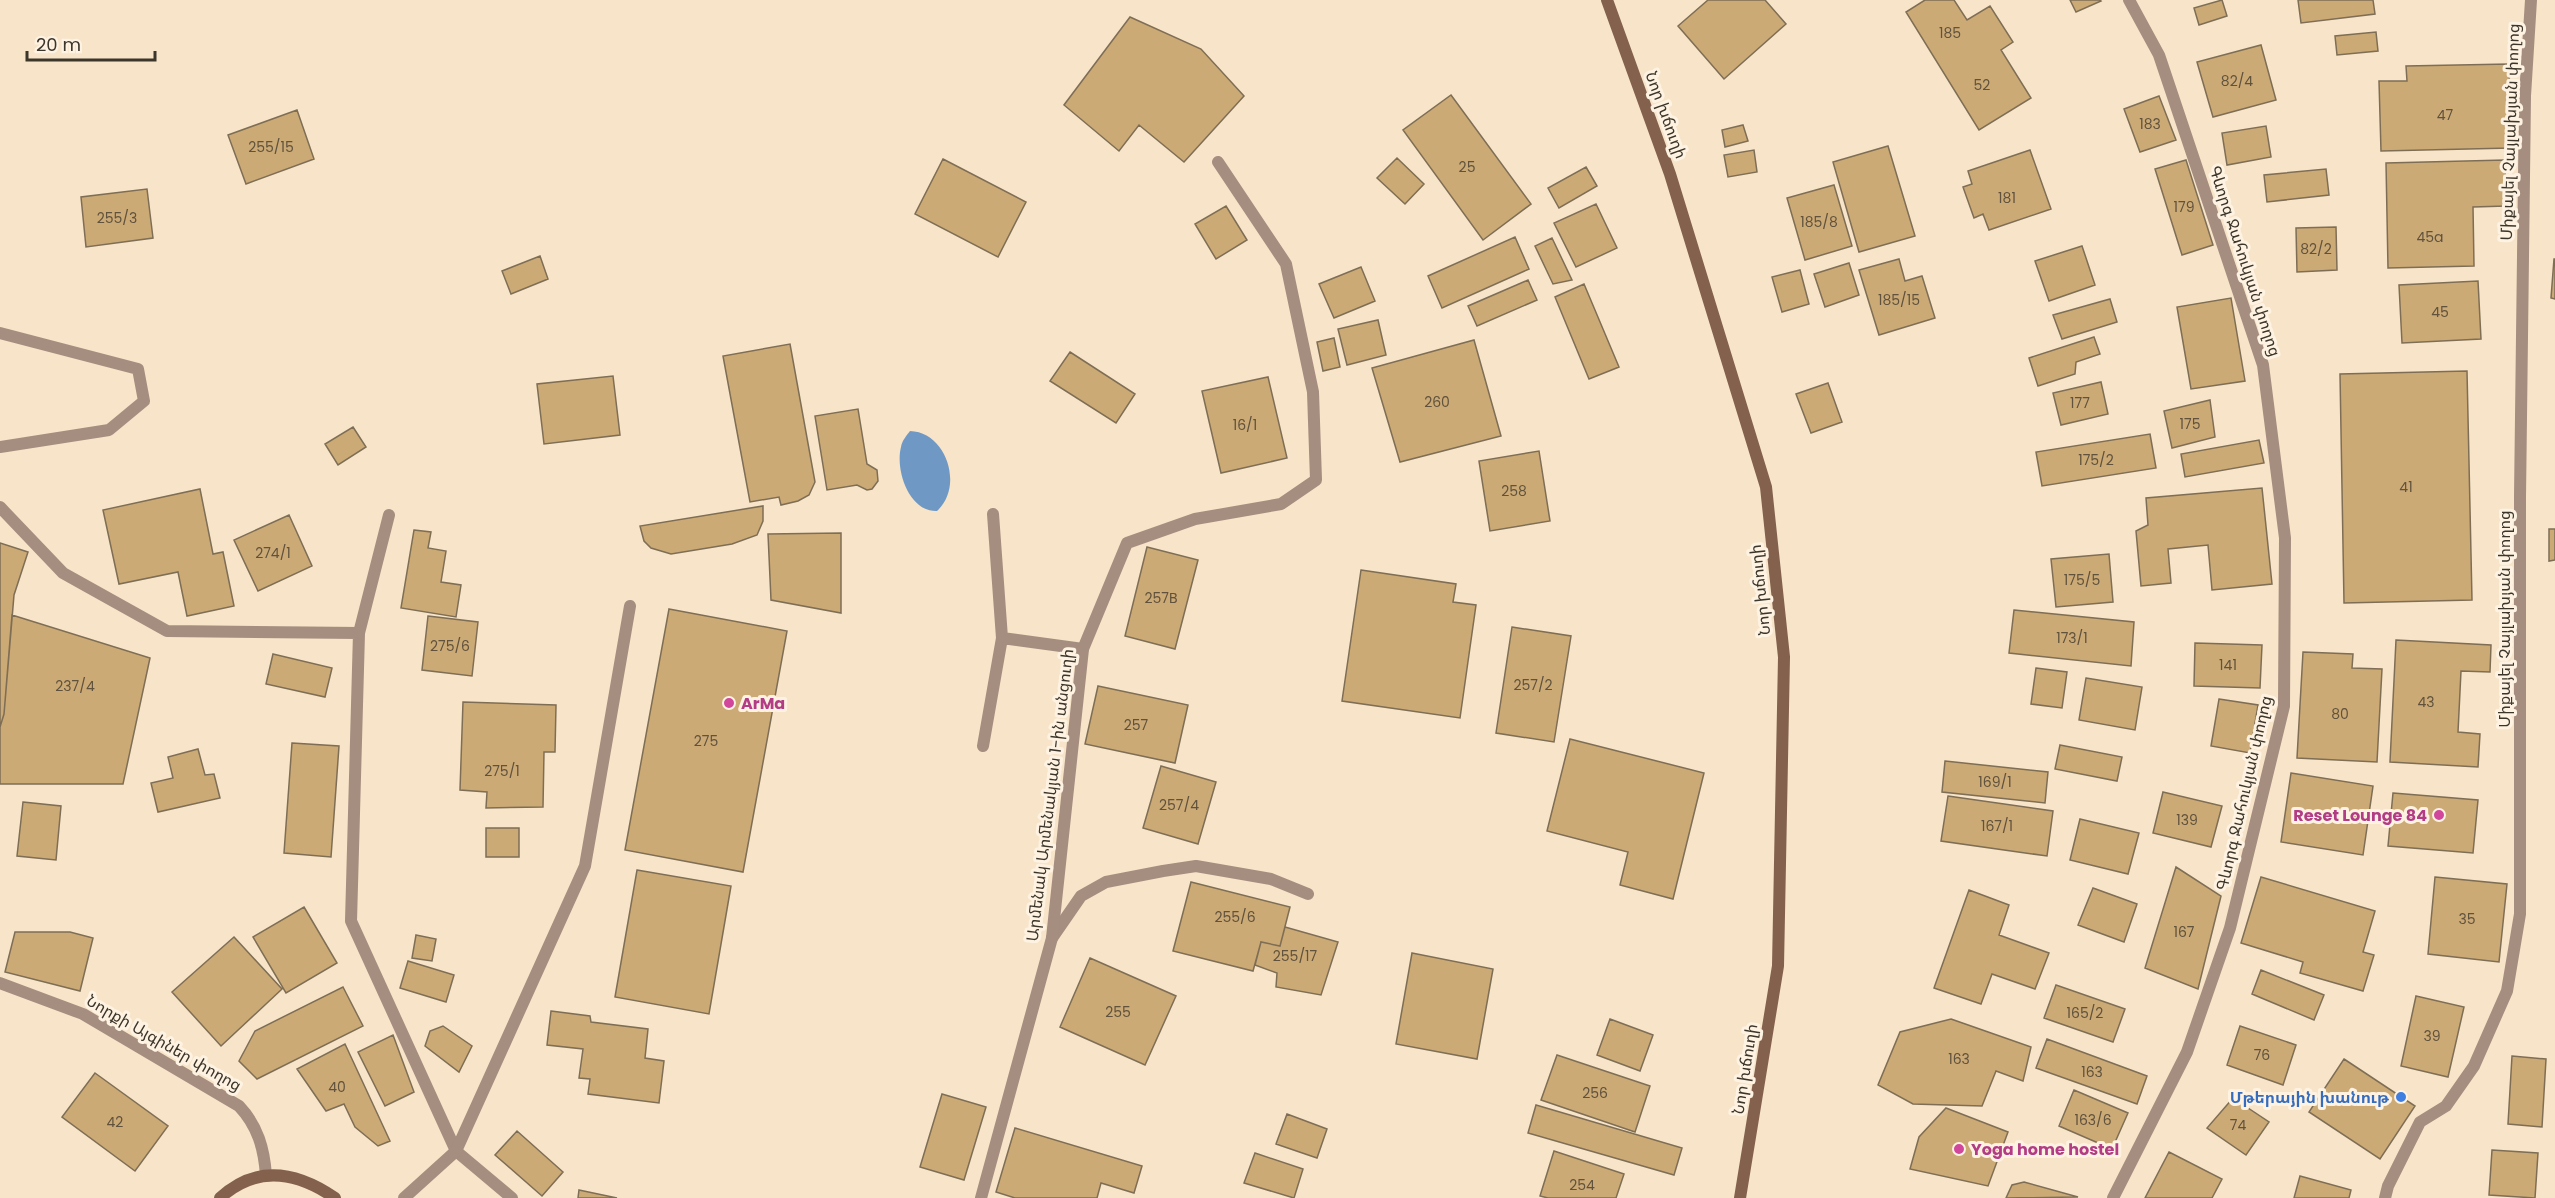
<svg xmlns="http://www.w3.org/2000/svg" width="2555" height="1198" font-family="Poppins,'Noto Sans Armenian',sans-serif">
<rect width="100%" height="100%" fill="#f7e4c9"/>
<path fill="#6f99c4" d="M910,431C947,432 964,487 937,511C909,512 895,470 901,447C902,441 906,436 910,431Z"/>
<path fill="#ccaa76" stroke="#7e6e55" stroke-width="1.5" d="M1708,0H1765L1786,24L1724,79L1678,26Z
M1925,0H1954L1967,20L1990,6L2013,42L2001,50L2031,98L1979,130L1906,12Z
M2070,0H2100L2101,1L2076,12Z
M2222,0L2227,16L2199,25L2194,8Z
M2298,0H2373L2375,14L2301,23Z
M1130,17L1201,49L1244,96L1184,162L1139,125L1119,151L1064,105Z
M2376,32L2378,51L2337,55L2335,36Z
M2261,45L2276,100L2213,117L2197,62Z
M2509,64L2511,148L2381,151L2379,81H2407L2406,66Z
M1451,95L1531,204L1483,240L1403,130Z
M2159,96L2176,140L2140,152L2124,109Z
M297,110L314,159L246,184L228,135Z
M1743,125L1748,141L1725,147L1722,130Z
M2266,126L2271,157L2227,165L2222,133Z
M1888,146L1915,236L1859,252L1833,162Z
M1754,150L1757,172L1728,177L1724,155Z
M2030,150L2051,209L1989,230L1983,214L1974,218L1963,187L1972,184L1968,171Z
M1397,158L1424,184L1405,204L1377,178Z
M943,159L1026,202L998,257L915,214Z
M2186,160L2213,245L2182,255L2155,169Z
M2505,160L2506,206L2473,207L2474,266L2388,268L2386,163Z
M1586,167L1597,186L1559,208L1548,188Z
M2326,169L2329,195L2267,202L2264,175Z
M1834,185L1852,246L1805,260L1787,198Z
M147,189L153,238L86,247L81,197Z
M1596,204L1617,248L1576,267L1554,223Z
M1226,206L1247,240L1216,259L1195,224Z
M2336,227L2337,270L2297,272L2296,228Z
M1515,237L1529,269L1442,308L1428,276Z
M1552,238L1572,280L1553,284L1535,246Z
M2082,246L2095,285L2049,301L2035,261Z
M540,256L548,279L511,294L502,271Z
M1899,259L1905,281L1922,276L1935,318L1879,335L1859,270Z
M2554,259H2555V299L2551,298Z
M1849,263L1859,295L1825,307L1814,274Z
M1361,267L1375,301L1334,318L1319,284Z
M1800,270L1809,304L1782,312L1772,277Z
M1528,280L1537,300L1477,326L1468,306Z
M2478,281L2481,339L2402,343L2399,285Z
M1584,284L1619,367L1589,379L1555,297Z
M2231,298L2245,381L2191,389L2177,307Z
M2110,299L2117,322L2062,339L2053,315Z
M1378,320L1386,355L1347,365L1338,329Z
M2094,337L2100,354L2076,362L2075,374L2038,386L2029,358Z
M1334,338L1340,367L1323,371L1317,342Z
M1474,340L1501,436L1400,462L1372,368Z
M790,344L815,482L809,495L798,501L781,505L779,497L750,502L723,356Z
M1070,352L1135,394L1116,423L1050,381Z
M2467,371L2472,600L2344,603L2340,374Z
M613,376L620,435L544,444L537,384Z
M1268,377L1287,458L1221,473L1202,391Z
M2101,382L2108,414L2061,425L2053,393Z
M1828,383L1842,422L1811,433L1796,394Z
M2210,400L2215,437L2172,448L2164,411Z
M858,409L867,464L877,470L878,481L872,489L867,490L857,485L827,490L815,416Z
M353,427L366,447L338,465L325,444Z
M2150,434L2156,468L2042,486L2036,452Z
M2259,440L2264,463L2185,477L2181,454Z
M1539,451L1550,521L1490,531L1479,461Z
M2262,488L2272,584L2212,590L2208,545L2168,549L2171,583L2141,586L2136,531L2148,525L2146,498Z
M200,489L213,554L223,552L234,606L187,616L178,572L119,584L103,510Z
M763,506V521L757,535L732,544L671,554L651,548L644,541L640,526Z
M289,515L312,566L258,591L234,540Z
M2549,529H2555V560L2549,561Z
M414,530L431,532L428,548L446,551L441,582L461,585L456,617L401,608Z
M841,533V613L771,600L768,534Z
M0,543L28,552L14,595L4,714L0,727Z
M1147,547L1198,560L1175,649L1125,636Z
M2109,554L2113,602L2056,607L2051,559Z
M1361,570L1456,584L1453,602L1476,605L1460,718L1342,701Z
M669,609L787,631L743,872L625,850Z
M2014,610L2134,622L2131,666L2009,653Z
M12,615L150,658L123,784H0V727L4,714Z
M428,616L478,622L472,676L422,670Z
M1512,627L1571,636L1554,742L1496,733Z
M2396,640L2491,645L2490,672L2461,671L2458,732L2480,734L2478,767L2390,762Z
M2195,643L2262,645L2260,688L2194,686Z
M2303,652L2353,654L2352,668L2382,669L2377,762L2297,758Z
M273,654L332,668L325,697L266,684Z
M2036,668L2067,672L2062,708L2031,704Z
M2086,678L2142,687L2135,730L2079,720Z
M1098,686L1188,705L1175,763L1085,744Z
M2219,699L2258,705L2250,753L2211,746Z
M463,702L556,705L555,752H544L543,807L486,808L487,792L460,790Z
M1570,739L1704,773L1673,899L1620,885L1628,852L1547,831Z
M292,743L339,746L331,857L284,853Z
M2060,745L2122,757L2117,781L2055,769Z
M198,749L205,775L214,774L220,798L158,812L151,783L173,778L168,757Z
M1945,761L2048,772L2045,803L1942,792Z
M1161,766L1216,782L1198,844L1143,828Z
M2291,773L2373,786L2363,855L2281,842Z
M2163,792L2222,806L2211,847L2153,833Z
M2393,793L2478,800L2473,853L2388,846Z
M1948,796L2053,811L2047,856L1941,841Z
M23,802L61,806L56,860L17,856Z
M2080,819L2139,833L2128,874L2070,860Z
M486,828H519V857H486Z
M2176,867L2221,896L2198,989L2145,968Z
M637,870L731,886L709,1014L615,997Z
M2261,877L2375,911L2363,952L2374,955L2363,991L2300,973L2303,962L2241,943Z
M2435,877L2507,884L2499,962L2428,954Z
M1191,882L1290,907L1280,946L1261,942L1253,971L1173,951Z
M2093,888L2137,904L2124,942L2078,925Z
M1969,890L2009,905L1999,935L2049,953L2035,989L1992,974L1981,1004L1934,988Z
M304,907L337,963L286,993L253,937Z
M1285,927L1338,942L1321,995L1276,987L1277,973L1255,965L1261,942L1280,946Z
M15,932H70L93,938L80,991L5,972Z
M416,935L436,939L432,961L412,958Z
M234,937L282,989L221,1046L172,992Z
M1412,953L1493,969L1477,1059L1396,1044Z
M1090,958L1176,996L1145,1065L1060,1027Z
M408,961L454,975L446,1002L400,988Z
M2261,970L2324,995L2314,1020L2252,994Z
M2056,985L2125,1009L2113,1042L2044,1018Z
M343,987L363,1026L257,1079L239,1061L255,1031Z
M2416,996L2464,1007L2448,1077L2401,1066Z
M551,1011L590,1016L591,1022L648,1029L645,1058L664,1061L659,1103L588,1094L590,1079L579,1078L583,1049L547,1045Z
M1610,1019L1653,1035L1640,1071L1597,1055Z
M1951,1019L2031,1047L2023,1081L1996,1071L1982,1106L1913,1104L1878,1085L1900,1032Z
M443,1026L472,1046L459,1072L425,1046L430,1031Z
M2240,1026L2296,1045L2283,1085L2227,1065Z
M393,1035L414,1092L385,1106L358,1052Z
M2047,1039L2147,1076L2137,1104L2036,1068Z
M345,1044L390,1141L378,1146L355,1127L344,1104L326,1111L297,1069Z
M1557,1055L1650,1086L1635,1132L1541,1100Z
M2512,1056L2546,1059L2542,1127L2508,1124Z
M2344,1059L2415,1106L2380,1159L2309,1112Z
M95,1073L168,1126L135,1171L62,1117Z
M2074,1090L2128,1113L2112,1149L2059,1126Z
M942,1094L986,1107L964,1180L920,1167Z
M2233,1098L2269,1122L2246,1155L2207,1128Z
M1536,1105L1682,1148L1674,1175L1528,1133Z
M1946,1108L2008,1132L1988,1186L1910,1169L1919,1137Z
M1287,1114L1327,1129L1317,1158L1276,1144Z
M1015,1128L1142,1166L1134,1193L1101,1183L1097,1198H1015L996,1192Z
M517,1131L563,1172L542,1196L495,1155Z
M2492,1150L2538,1153L2535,1198L2489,1195Z
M1554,1151L1624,1174L1616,1198H1548L1540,1196Z
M2169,1152L2222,1179L2212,1198H2145Z
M1255,1153L1303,1169L1294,1198L1244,1183Z
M2300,1176L2351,1190L2349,1198H2294Z
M2024,1182L2078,1197L2006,1198L2012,1185Z
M579,1190L617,1198H578Z"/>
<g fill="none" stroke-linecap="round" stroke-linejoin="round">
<path stroke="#a58d7f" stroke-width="12" d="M0,333L138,369L144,401L109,430L0,447
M0,507L63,573L167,631L359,633
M389,515L359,633L351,921L456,1151L512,1198
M1002,638L1083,649
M983,746L1002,638L993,514
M1052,938L1081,896L1106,882L1163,871L1196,866L1271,879L1308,894"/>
<path stroke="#a58d7f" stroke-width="12" d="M0,983L83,1014L239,1106C258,1126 264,1149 266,1175
M404,1198L456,1151L585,866L630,606
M981,1198L1052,938L1083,649L1127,543L1195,519L1281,504L1316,480L1313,392L1286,264L1218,162
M2113,1198L2187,1052L2230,928L2284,706L2285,538L2263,365L2159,55L2129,0
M2385,1198L2388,1186L2420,1122L2446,1106L2474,1066L2507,991L2520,914V497L2525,96L2531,0"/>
<path stroke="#83614d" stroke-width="12" d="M1607,0L1670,174L1766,487L1784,657L1778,966L1740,1198
M220,1198C257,1164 297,1172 335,1198"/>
</g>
<g fill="#d1479c" stroke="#fef3e2" stroke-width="2">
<circle cx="729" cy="703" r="6"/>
<circle cx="2439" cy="815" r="6"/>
<circle cx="1959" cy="1149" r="6"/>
</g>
<circle fill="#3f7fe0" stroke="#fef3e2" stroke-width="2" cx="2401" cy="1097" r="6"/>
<g text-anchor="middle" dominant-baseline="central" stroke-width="6" stroke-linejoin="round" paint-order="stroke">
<g font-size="14" fill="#60523d">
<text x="1950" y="33">185</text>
<text x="2237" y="81">82/4</text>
<text x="1982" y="85">52</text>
<text x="2445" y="115">47</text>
<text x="2150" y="124">183</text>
<text x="271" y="147">255/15</text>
<text x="1467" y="167">25</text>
<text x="2007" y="198">181</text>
<text x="2184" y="207">179</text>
<text x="117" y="218">255/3</text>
<text x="1819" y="222">185/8</text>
<text x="2430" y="237">45a</text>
<text x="2316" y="249">82/2</text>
<text x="1899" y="300">185/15</text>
<text x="2440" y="312">45</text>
<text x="1437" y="402">260</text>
<text x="2080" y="403">177</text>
<text x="2190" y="424">175</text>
<text x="1245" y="425">16/1</text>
<text x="2096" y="460">175/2</text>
<text x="2406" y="487">41</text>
<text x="1514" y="491">258</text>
<text x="273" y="553">274/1</text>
<text x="2082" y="580">175/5</text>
<text x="1161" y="598">257B</text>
<text x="2072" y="638">173/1</text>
<text x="450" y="646">275/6</text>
<text x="2228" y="665">141</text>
<text x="1533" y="685">257/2</text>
<text x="75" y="686">237/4</text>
<text x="2426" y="702">43</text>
<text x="2340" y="714">80</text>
<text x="1136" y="725">257</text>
<text x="706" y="741">275</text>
<text x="502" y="771">275/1</text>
<text x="1995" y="782">169/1</text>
<text x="1179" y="805">257/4</text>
<text x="2187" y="820">139</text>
<text x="1997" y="826">167/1</text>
<text x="1235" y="917">255/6</text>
<text x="2467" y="919">35</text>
<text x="2184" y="932">167</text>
<text x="1295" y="956">255/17</text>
<text x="1118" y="1012">255</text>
<text x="2085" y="1013">165/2</text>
<text x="2432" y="1036">39</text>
<text x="2262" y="1055">76</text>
<text x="1959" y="1059">163</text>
<text x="2092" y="1072">163</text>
<text x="337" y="1087">40</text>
<text x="1595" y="1093">256</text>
<text x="2093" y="1120">163/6</text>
<text x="115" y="1122">42</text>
<text x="2238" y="1125">74</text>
<text x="1582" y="1185">254</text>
</g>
<g font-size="16" fill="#3c352a" stroke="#fef3e2">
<text transform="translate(1666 115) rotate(70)">Նոր խճուղի</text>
<text transform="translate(2510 132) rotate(-88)">Միքայել Չայլախյան փողոց</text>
<text transform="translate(2245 261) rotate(72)">Գևորգ Ջահուկյան փողոց</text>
<text transform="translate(1760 590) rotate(-96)">Նոր խճուղի</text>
<text transform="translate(2504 619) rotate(-90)">Միքայել Չայլախյան փողոց</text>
<text transform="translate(2244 793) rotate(-77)">Գևորգ Ջահուկյան փողոց</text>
<text transform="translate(1050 795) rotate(-83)">Արմենակ Արմենակյան 1-ին անցուղի</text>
<text transform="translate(164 1043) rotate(30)">Նորքի Այգիներ փողոց</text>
<text transform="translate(1745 1069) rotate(-81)">Նոր խճուղի</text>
</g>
<g font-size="16" font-weight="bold" fill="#b23c85" stroke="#fef3e2" text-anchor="start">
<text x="741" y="703">ArMa</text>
<text x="2427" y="815" text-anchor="end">Reset Lounge 84</text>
<text x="1971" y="1149">Yoga home hostel</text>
</g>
<g font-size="16" font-weight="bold" fill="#366cbe" stroke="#fef3e2" text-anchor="end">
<text x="2389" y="1097">Մթերային խանութ</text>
</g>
</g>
<path d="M27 51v9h128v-9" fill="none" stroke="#3c352a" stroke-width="3"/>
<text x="36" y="51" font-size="18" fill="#3c352a" stroke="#fef3e2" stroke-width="4.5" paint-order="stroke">20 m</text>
</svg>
